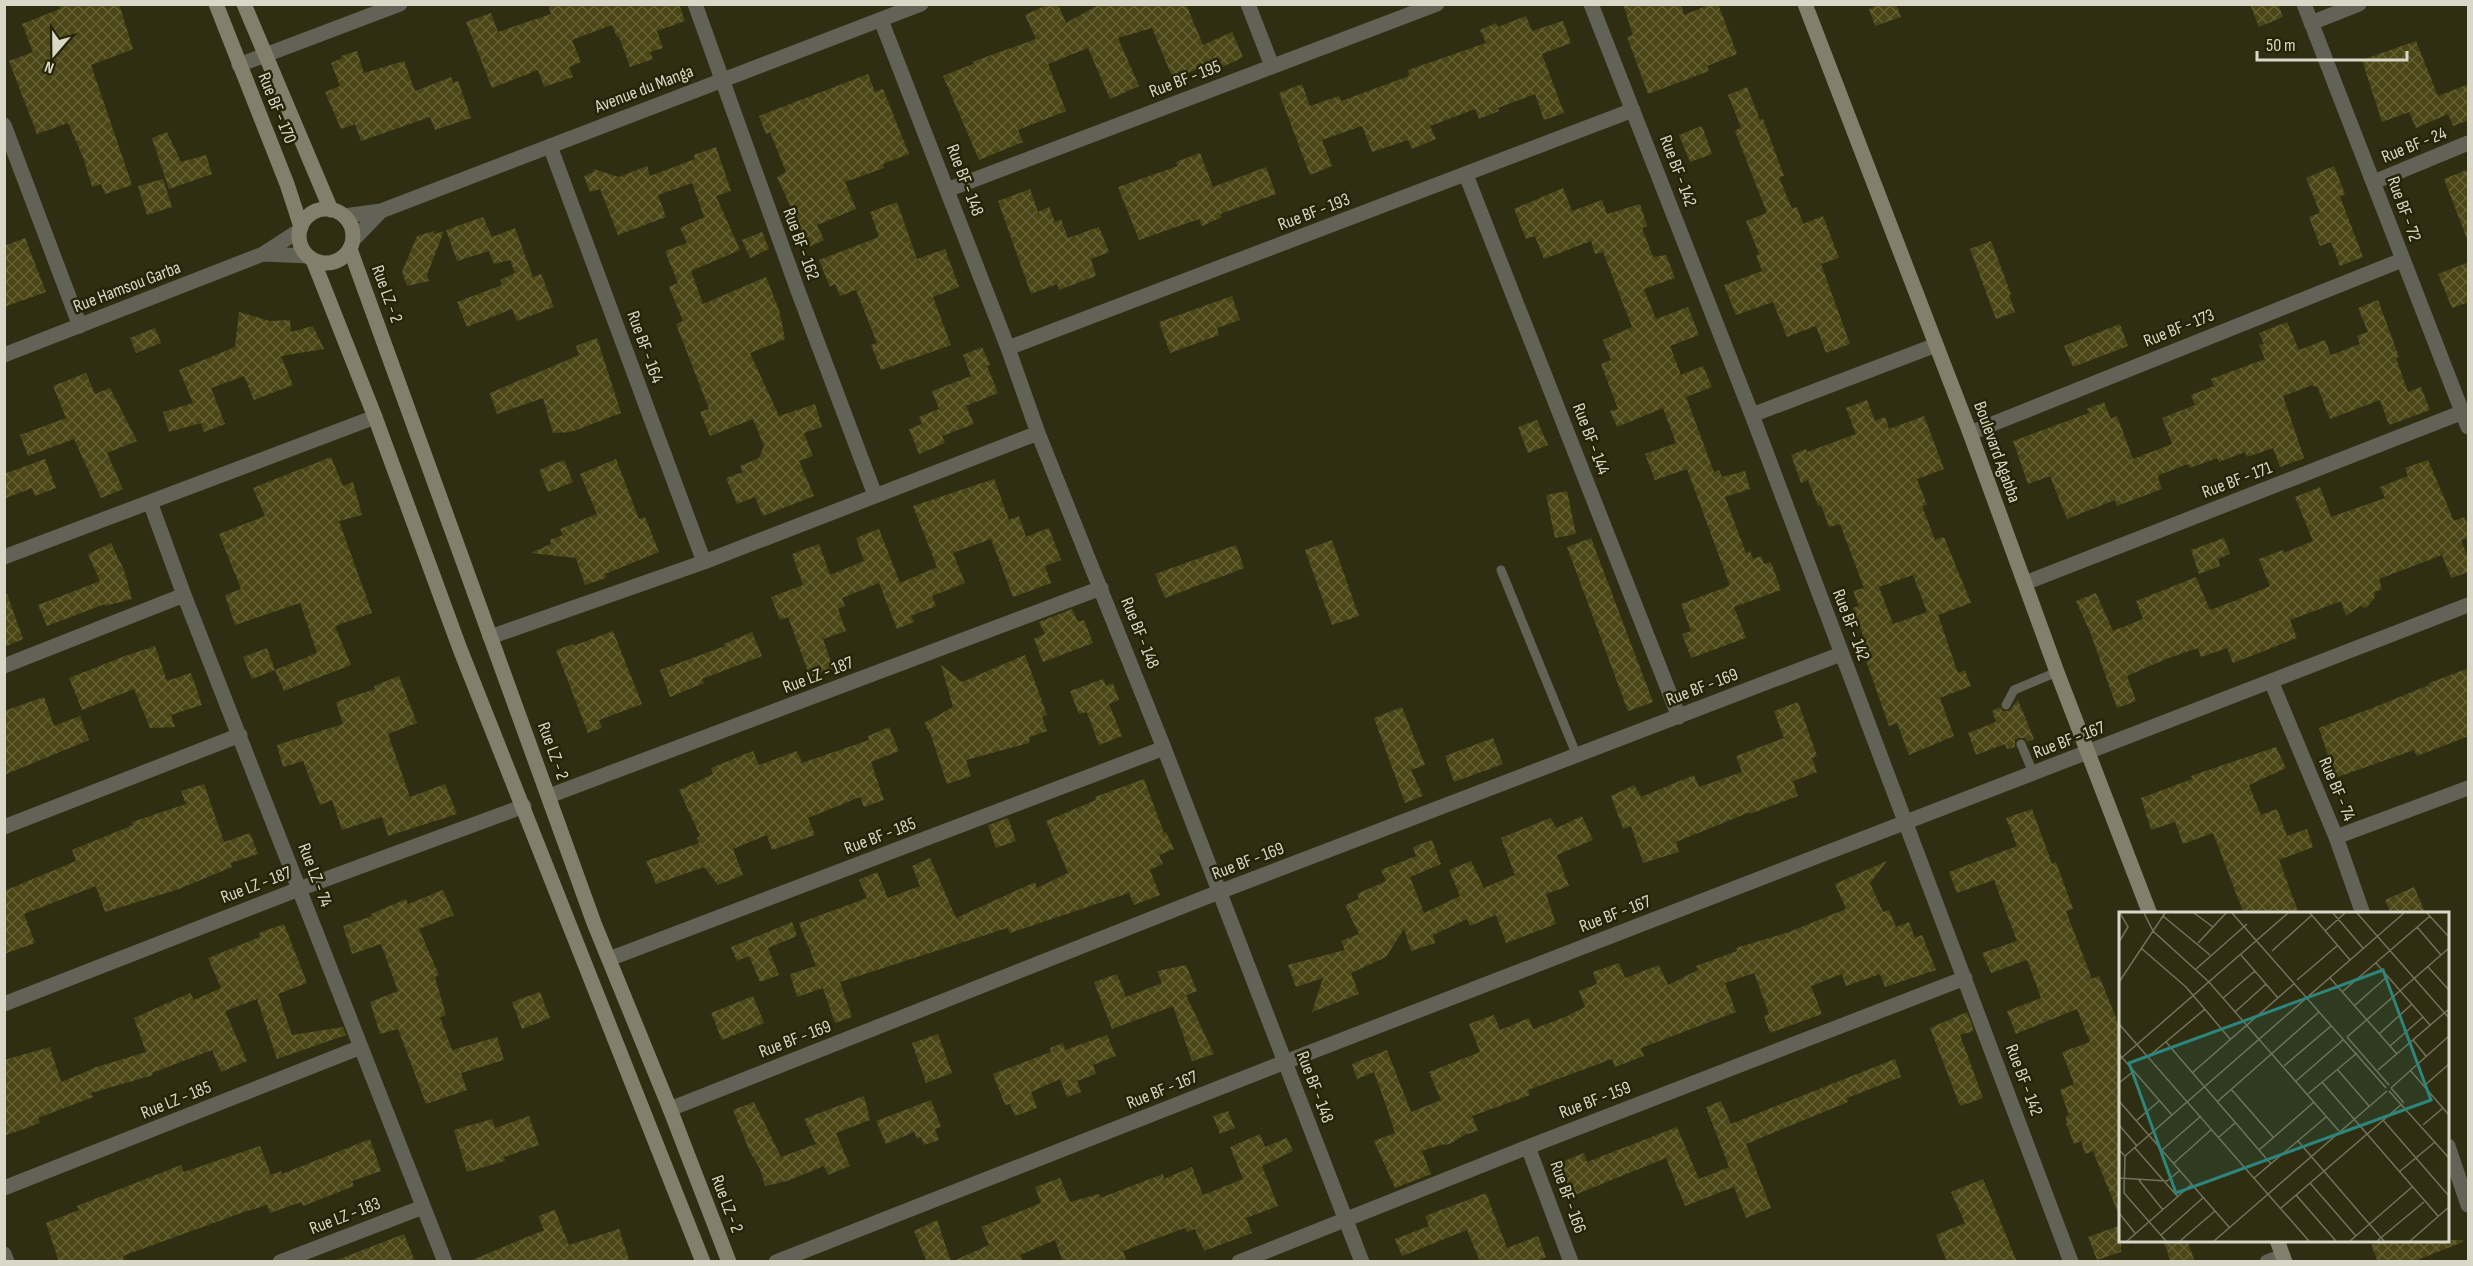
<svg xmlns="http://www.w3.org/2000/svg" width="2473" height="1266" font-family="'Sofia Sans Condensed',sans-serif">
<defs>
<pattern id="building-cross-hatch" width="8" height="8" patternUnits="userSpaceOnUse" patternTransform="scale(1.5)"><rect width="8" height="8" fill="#4a4615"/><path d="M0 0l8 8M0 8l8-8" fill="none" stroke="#646036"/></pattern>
</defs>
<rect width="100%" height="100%" fill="#302e12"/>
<path fill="url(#building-cross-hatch)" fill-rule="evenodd" d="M59,4H119L133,49L91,65L132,185L105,194L101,184L92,187L83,157L68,123L37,134L9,61L33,52L22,24L60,9Z
M548,4H679L685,21L657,31L663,48L650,52L653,59L630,67L619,37H617L612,25L572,40L581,62L569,67L573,77L544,87L538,70L492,88L466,22L491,13L498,32L551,14Z
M1049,4H1058L1066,23L1100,4H1186L1203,45L1232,32L1243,57L1223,67L1220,60L1173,79L1152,28L1118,38L1139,86L1110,99L1088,48L1048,64L1066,111L1018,130L1023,142L979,160L943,76L975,63L972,62L1036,39L1025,15Z
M1623,4H1681L1684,15L1711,4H1718L1737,54L1707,66L1709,71L1648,94L1627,37L1633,35Z
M1879,4H1896L1901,17L1875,26L1869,9Z
M2250,4H2278L2283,17L2259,27Z
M1526,16L1532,31L1563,21L1571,43L1542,54L1564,113L1544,120L1535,94L1498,108L1499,111L1479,119L1475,109L1430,126L1436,139L1412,149L1408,140L1372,152L1362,126L1322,140L1332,166L1310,175L1279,93L1302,84L1310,106L1339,96L1341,101L1409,76L1408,70L1486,43L1480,30L1496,23L1498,27Z
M2416,41L2438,96L2469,84V120L2453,126L2448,114L2416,128L2409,112L2382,122L2362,60Z
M357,51L364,73L404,61L415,91L451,77L453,83L458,81L471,118L435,130L430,117L361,141L355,124L341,129L325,92L340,86L331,63L342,58L341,56Z
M868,74L875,92L883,89L909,154L883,164L884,168L845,182L856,209L817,225L824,240L809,247L777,177L786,172L770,132L766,134L759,116Z
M1747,87L1760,120L1763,119L1784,176L1779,177L1792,209L1797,207L1803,224L1823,216L1839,258L1821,264L1850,344L1826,353L1816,326L1787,337L1773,302L1736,315L1724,285L1762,271L1756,255L1759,254L1746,221L1767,213L1735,131L1741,127L1728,95Z
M1702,126L1712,154L1690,162L1679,135Z
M167,132L181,162L206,155L212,174L169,189L152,138Z
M716,147L731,191L716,196L740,250L691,271L703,304L766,277L779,310L785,339L750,353L779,416L815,404L822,427L804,433L813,456L799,461L814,496L763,516L755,497L737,504L726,478L743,472L740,466L759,458L764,446L753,419L710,436L700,412L709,409L676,324L683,321L669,287L678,283L665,251L687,243L680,228L704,217L692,183L658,195L666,217L618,235L600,189L590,192L584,176L594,172L593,169L619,177L647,166L650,176L695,159L694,155Z
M1200,153L1213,187L1266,167L1276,194L1220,214L1222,217L1202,226L1199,219L1139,240L1118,187L1178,166L1176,162Z
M2334,166L2345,194L2340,197L2363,257L2340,266L2331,242L2320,246L2309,217L2320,213L2306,178Z
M2469,169V239H2467L2444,179Z
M163,179L172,207L147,215L138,186Z
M1563,188L1572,211L1602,200L1607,214L1640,204L1647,226L1642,228L1653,257L1666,255L1675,278L1644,289L1656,319L1688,307L1699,335L1670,346L1681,375L1703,366L1712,387L1686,397L1714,472L1719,470L1722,477L1745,471L1750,489L1725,497L1746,553L1750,551L1753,559L1761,556L1764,564L1771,562L1781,590L1734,607L1746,638L1691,658L1682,634L1691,631L1681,604L1729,586V583L1687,469L1655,480L1645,454L1676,443L1663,408L1617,427L1610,411L1618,409L1601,364L1611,360L1603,340L1632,327L1603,252L1595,254L1591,241L1544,259L1535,236L1526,239L1514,209Z
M1030,189L1038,212L1049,207L1055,222L1061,220L1068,238L1099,227L1109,252L1091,259L1096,276L1059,290L1057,284L1031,294L998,201Z
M897,202L917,259L945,249L959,287L933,297L951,345L881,370L871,345L877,343L856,290L840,296L835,284L830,287L819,260L879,237L870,212Z
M483,217L492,237L515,228L533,277L541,274L554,307L517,321L512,309L467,327L457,302L502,285L500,280L515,273L510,260L494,264L489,251L457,261L446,230Z
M434,231L435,234L444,231L427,275L429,281L407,286L402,272L417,236Z
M762,232L769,249L750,258L742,240Z
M25,238L46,292L4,307V246Z
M1991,241L2011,294L2009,295L2015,312L1996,319L1970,249Z
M2469,262V302L2452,308L2438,274Z
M1232,296L1240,320L1217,328L1219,335L1170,353L1159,322Z
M2378,300L2399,357L2396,358L2408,392L2421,387L2430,410L2389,425L2380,400L2330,419L2317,386L2314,387L2313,385L2283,396L2304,458L2280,467L2273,448L2247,457L2245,452L2219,462L2217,458L2190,468L2188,464L2159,475L2158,478L2162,489L2117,506L2115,500L2067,519L2050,476L2028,484L2013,441L2089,413L2087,409L2104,402L2111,419L2117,416L2133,459L2172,444L2162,418L2195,405L2191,395L2214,386L2211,379L2265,359L2259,345L2264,344L2259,333L2287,322L2299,350L2325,340L2331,355L2360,344L2357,336L2368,332L2358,308Z
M239,312L270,321L290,320L291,332L313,326L324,349L281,356L293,385L254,400L244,376L211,388L225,424L204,432L201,423L169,432L163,412L193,403L179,370L235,347Z
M2120,324L2128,346L2073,367L2064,346Z
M155,328L161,343L136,353L130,338Z
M597,338L621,413L571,432L553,433L543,398L497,414L490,393L579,355L576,346Z
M982,347L990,365L987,366L998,393L966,406L974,424L942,436L945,443L919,454L909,429L922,424L919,417L939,409L932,391L971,376L963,355Z
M86,373L95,394L110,388L137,441L107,453L123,489L101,498L74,439L28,456L20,435L66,418L53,386Z
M1867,400L1875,421L1885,417L1889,429L1924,416L1944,469L1917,479L1927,505L1922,506L1935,540L1944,537L1971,603L1938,615L1958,673L1965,670L1971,686L1940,698L1954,736L1909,755L1897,723L1889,726L1860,643L1865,641L1853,608L1859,606L1853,591L1864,588L1840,524L1829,527L1821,505L1818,506L1808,480L1801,483L1791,455L1806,449L1807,452L1856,434L1846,408ZM1913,575L1927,612L1893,624L1879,587Z
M1537,420L1548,445L1528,453L1518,427Z
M331,457L343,486L353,482L362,515L339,521L372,613L335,626L351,665L284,691L275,670L317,653L300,603L235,625L225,595L241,589L219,534L265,516L253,488Z
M45,459L56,488L35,496L32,488L4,499V474Z
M616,459L639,519L645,517L659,552L605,574L606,578L585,585L576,558L531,553L551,544L550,540L563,535L560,529L597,514L580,474Z
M564,460L573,482L548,492L539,470Z
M2428,460L2454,521L2464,517L2469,528V538L2461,540L2469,560V572L2451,578L2442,555L2379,579L2382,589L2375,592L2374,599L2366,608L2360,606L2346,616L2341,601L2290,620L2297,638L2233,663L2227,648L2201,657L2198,648L2166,659L2127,676L2136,701L2117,708L2090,632L2076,601L2096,593L2113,631L2143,619L2136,601L2196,577L2210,610L2242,598L2270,586L2259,559L2283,550L2284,553L2313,541L2295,497L2320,487L2331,517L2385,498L2380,487L2408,476L2405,468Z
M994,479L1009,520L1019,516L1026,537L1049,528L1061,560L1045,566L1051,583L1013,597L991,539L953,553L965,583L932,596L936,606L911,616L914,622L897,629L879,583L842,598L845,606L838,609L846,631L823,639L833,668L810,677L788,617L780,620L771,597L803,585L792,554L819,544L830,575L864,561L856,538L879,529L900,583L937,567L913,506Z
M1567,491L1576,534L1555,538L1546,495Z
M1591,538L1653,702L1628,711L1567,547Z
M2224,538L2230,554L2218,559L2220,566L2199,574L2191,550Z
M1332,540L1359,616L1332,625L1305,550Z
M111,543L124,570L132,599L105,606V604L47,626L38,605L100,581L88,554Z
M1236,545L1244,568L1165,598L1155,574Z
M7,594L23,639L4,647V595Z
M1072,609L1078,622L1084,620L1093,643L1043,662L1034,639L1045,634L1039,622Z
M613,631L642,704L599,720L602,728L588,733L556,650L573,644V646Z
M752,632L762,656L702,679L704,683L670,697L660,670L725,646L724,644Z
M155,646L167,681L191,673L202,705L171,715L175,727L150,728L134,689L82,710L69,678L125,656Z
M267,648L275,670L252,679L243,657Z
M1025,655L1047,715L1042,717L1047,731L1030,737L1029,743L966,760L971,776L947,784L931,735L924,723L953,707L941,665L962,682Z
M2469,668V736L2417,756L2414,750L2335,778L2319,728L2375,707L2429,685V683Z
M399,676L417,723L388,734L410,797L445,784L457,814L388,836L382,817L342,830L332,800L320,805L303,761L283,767L277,745L343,724L336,702L375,689L374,686Z
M1103,679L1106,686L1113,683L1119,700L1109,704L1122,736L1099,745L1087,712L1079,714L1070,691Z
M44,697L54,726L80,716L89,740L4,775V711Z
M2018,700L2034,739L2027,742L2025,738H2019L2015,740V747L2007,749L2005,744L1976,755L1968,733L1996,722L1992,711L2000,707L2003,711H2009Z
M1798,702L1817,756L1812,758L1817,772L1793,781L1798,796L1750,814V812L1676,842L1679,852L1643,863L1631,826L1623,829L1611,796L1634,785L1641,797L1694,775L1699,787L1742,772L1736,756L1784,738L1774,711Z
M1402,707L1425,765L1411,770L1423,796L1405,803L1374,718Z
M889,727L899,751L871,762L884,800L864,807L860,797L808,818L815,835L772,850L767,835L733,849L743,875L718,885L704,867L656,884L646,861L699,843L697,838L700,836L679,790L713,774L711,768L753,751L759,765L797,751L802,763L869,740L868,736Z
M1493,738L1503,764L1454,782L1445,756Z
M2276,747L2286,768L2249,785L2261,815L2277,809L2287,836L2307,829L2313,847L2279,860L2299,914H2244L2213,833L2183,844L2175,822L2151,830L2141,798L2192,779L2191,776Z
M1144,779L1164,833L1166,832L1174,849L1159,855L1163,864L1150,870L1160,895L1134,905L1129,893L1010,933L1007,928L840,982L852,1017L835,1023L823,988L797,997L790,974L816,966L799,923L867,898L859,880L877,872L888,898L920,886L912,866L930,858L956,918L1035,882L1037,888L1068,873L1046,821L1096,800L1095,797Z
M204,784L224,842L250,833L258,854L231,863L232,867L179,889L105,912L96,886L24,914L35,943L4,954V891L76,861L72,850L133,825L132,822L186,804L181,791Z
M2032,809L2052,864L2056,862L2073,909L2066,911L2092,979L2099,976L2121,1030V1220L2093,1151L2085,1154L2081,1141L2074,1144L2066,1123V1116L2069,1115L2060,1090L2074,1084L2062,1052L2090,1042L2077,1009L2016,1034L2007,1011L2041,998L2027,960L1991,973L1982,953L2017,941L1994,880L1957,893L1949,872L2017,846L2006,818Z
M1582,816L1593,840L1557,855L1569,886L1546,894L1556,924L1506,943L1496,915L1470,926L1467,919L1433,935L1435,943L1411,951L1404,929L1386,957L1351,973L1359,994L1312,1012L1323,978L1296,987L1288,965L1345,950L1341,941L1359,934L1345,905L1359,899L1357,894L1386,881L1381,870L1416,856L1413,847L1432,840L1441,864L1410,877L1424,913L1460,896L1449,870L1471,861L1484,888L1500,881L1515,875L1501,838L1550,818L1557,828Z
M1008,818L1016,841L996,848L988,825Z
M1887,861L1870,883L1883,912L1889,910L1896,927L1909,922L1915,938L1922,935L1936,970L1885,987L1880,974L1846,986L1842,974L1811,986L1822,1014L1770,1033L1764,1016L1769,1014L1754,973L1725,983L1736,1012L1641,1048L1644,1056L1615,1067L1612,1059L1528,1090L1530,1095L1472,1116L1478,1131L1464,1135L1450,1144L1440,1145L1422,1151L1431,1174L1395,1188L1374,1141L1395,1133L1390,1117L1374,1072L1357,1079L1352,1064L1387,1050L1411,1112L1441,1100L1429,1072L1480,1052L1469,1024L1494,1015L1500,1030L1529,1018L1533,1029L1565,1017L1585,1007L1579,991L1597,984L1593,972L1619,963L1625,978L1659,965L1668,985L1698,970L1696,966L1737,951L1736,948L1789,932L1846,909L1835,884Z
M2414,887L2426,914H2391L2385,900Z
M443,890L454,915L419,929L439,975L435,977L446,1015L440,1017L452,1050L497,1037L504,1060L461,1073L467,1090L426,1104L398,1029L380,1034L370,1002L398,991L381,944L352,954L343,926L372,916L371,914L406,899L408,904Z
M792,922L797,936L768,948L779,975L760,982L749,956L737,961L731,947Z
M284,924L307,983L278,994L292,1035L343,1027L346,1035L277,1059L257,999L225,1011L247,1061L221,1072L212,1050L152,1073L153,1075L91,1093L93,1097L38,1118L40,1123L4,1136V1060L50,1047L61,1082L90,1070V1069L146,1052L134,1018L190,993L194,1000L221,988L208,958L260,937L259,933Z
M1186,965L1197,991L1186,995L1214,1054L1192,1061L1173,1006L1112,1029L1094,982L1117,974L1126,997L1162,983L1157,971Z
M540,992L550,1018L522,1029L512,1002Z
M753,996L764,1023L722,1040L711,1013Z
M1967,1012L1974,1031L1960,1035L1983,1098L1960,1106L1930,1028Z
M938,1034L952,1073L926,1083L912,1043Z
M1107,1035L1116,1056L1093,1065L1096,1074L1077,1081L1081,1092L1067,1097L1060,1079L1031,1092L1037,1108L1015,1116L1010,1104L1005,1105L993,1074L1051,1052L1050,1048L1063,1043L1065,1050Z
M1895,1059L1901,1077L1847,1098L1848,1102L1746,1144L1771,1208L1746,1218L1734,1187L1685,1206L1666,1158L1572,1196L1559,1163L1584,1153L1587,1162L1677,1127L1699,1179L1729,1167L1706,1107L1721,1101L1731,1124Z
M864,1096L870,1120L836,1133L850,1166L828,1175L824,1166L787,1181L765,1186L760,1169L750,1152L733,1110L754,1102L781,1157L816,1144L804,1119Z
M931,1100L941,1127L935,1129L939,1140L924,1145L921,1137L917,1139L914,1132L886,1144L876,1121Z
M1228,1111L1235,1128L1220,1134L1213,1116Z
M529,1116L539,1145L504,1157L505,1161L467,1172L454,1130L492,1119L495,1128Z
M1260,1134L1265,1147L1287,1138L1293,1151L1262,1166L1278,1206L1246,1218L1252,1233L1204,1251L1195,1229L1187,1232L1185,1228L1123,1251L1127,1262H1063L1055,1240L1020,1255L1023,1262H951L989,1245L981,1227L1041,1203L1035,1187L1060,1178L1070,1202L1099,1194L1100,1198L1163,1174L1164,1179L1192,1167L1203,1195L1243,1179L1230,1147Z
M370,1139L381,1171L352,1181L354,1186L303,1206L301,1202L270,1213L267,1205L241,1213L123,1256L125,1262H59L46,1223L79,1210L77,1206L181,1165L184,1172L260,1146L271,1175L281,1171L282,1174Z
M1983,1179L2017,1262H1947L1936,1235L1965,1223L1951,1192Z
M1486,1193L1507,1248L1538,1236L1546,1257L1536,1262H1476L1479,1259L1467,1230L1402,1256L1395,1239L1429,1226L1425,1216Z
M555,1210L569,1245L619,1229L630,1262H467L544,1230L538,1216Z
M937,1220L951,1262H927L914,1231Z
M2121,1225V1252L2097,1260L2088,1237Z
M404,1234L415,1262H337V1260Z
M2163,1240H2187L2195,1262H2171Z
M2382,1240H2463V1242L2412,1262H2378L2371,1245Z"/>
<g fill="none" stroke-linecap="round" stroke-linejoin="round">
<path stroke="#636256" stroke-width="9" d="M1501,570L1577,756
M2006,705L2014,690L2057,672
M2021,744L2034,775"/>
<path stroke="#636256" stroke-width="15" d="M695,4L798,291L875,495
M1248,4L1272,66
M1591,4L1752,415L2071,1262
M2304,4L2468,427
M881,20L1008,348L1038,433L1164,748L1362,1262
M2311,23L2359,4
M239,65L400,4
M4,125L80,326
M550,146L704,562
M1466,175L1679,717
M2374,182L2468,143
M947,190L1437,4
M1008,348L1633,110
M1752,415L1936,345
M1970,433L2402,260
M150,502L184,595L445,1262
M4,557L375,417
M2025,583L2463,412
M490,637L704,562L1038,433
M4,666L184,595
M2271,681L2336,837L2363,914
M549,796L1101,588
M4,827L240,735
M2336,837L2468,788
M609,959L1164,748
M4,1004L299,889L524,806
M670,1109L1219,892L1841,654
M2448,1146L2468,1205
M1528,1147L1571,1262
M4,1188L361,1047
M4,1254L7,1262
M280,1262L423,1207
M776,1262L1285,1062L2468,605
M1239,1262L1528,1147L1965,978
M2267,1262L2283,1256"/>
<path stroke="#636256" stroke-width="15" d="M344,216L381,211L921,4
M353,240L381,211
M263,254L308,256
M4,355L263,254L300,230"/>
<path stroke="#82806c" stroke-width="15" d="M216,4L287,184L301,227
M244,4L331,210
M1805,4L1970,433L2057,672L2150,914
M299 236a27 27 0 1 1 54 0a27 27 0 1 1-54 0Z
M350,249L594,923L670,1109L729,1262
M313,260L375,417L460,649L703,1262
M2277,1240L2285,1262"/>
</g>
<g text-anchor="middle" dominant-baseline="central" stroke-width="5" stroke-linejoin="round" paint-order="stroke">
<g font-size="18" fill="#d9d8c8" stroke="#262407">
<text transform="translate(1185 79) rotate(-21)">Rue BF - 195</text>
<text transform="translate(644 89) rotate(-21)">Avenue du Manga</text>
<text transform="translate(277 108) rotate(68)">Rue BF - 170</text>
<text transform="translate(2414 145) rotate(-22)">Rue BF - 24</text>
<text transform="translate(1678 171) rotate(69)">Rue BF - 142</text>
<text transform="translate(965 180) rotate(69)">Rue BF - 148</text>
<text transform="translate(2404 209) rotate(70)">Rue BF - 72</text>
<text transform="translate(1314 212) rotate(-21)">Rue BF - 193</text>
<text transform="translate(801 244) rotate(70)">Rue BF - 162</text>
<text transform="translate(127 287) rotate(-21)">Rue Hamsou Garba</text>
<text transform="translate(387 294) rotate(70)">Rue LZ - 2</text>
<text transform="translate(2179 328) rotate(-22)">Rue BF - 173</text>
<text transform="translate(645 347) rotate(70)">Rue BF - 164</text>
<text transform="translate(1591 439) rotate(69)">Rue BF - 144</text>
<text transform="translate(1997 452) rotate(70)">Boulevard Agabba</text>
<text transform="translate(2237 480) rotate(-21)">Rue BF - 171</text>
<text transform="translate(1851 625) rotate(69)">Rue BF - 142</text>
<text transform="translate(1140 633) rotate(68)">Rue BF - 148</text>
<text transform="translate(818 675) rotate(-21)">Rue LZ - 187</text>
<text transform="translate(1702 687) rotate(-21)">Rue BF - 169</text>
<text transform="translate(2069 740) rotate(-21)">Rue BF - 167</text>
<text transform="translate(553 751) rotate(70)">Rue LZ - 2</text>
<text transform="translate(2337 789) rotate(67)">Rue BF - 74</text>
<text transform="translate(880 836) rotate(-21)">Rue BF - 185</text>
<text transform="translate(1248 861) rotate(-21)">Rue BF - 169</text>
<text transform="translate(315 875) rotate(69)">Rue LZ - 74</text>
<text transform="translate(256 885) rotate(-21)">Rue LZ - 187</text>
<text transform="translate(1615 914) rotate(-21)">Rue BF - 167</text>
<text transform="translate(795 1039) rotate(-21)">Rue BF - 169</text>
<text transform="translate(2024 1080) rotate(69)">Rue BF - 142</text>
<text transform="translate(1315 1087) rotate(69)">Rue BF - 148</text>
<text transform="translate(1162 1090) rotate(-22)">Rue BF - 167</text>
<text transform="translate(176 1100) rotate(-22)">Rue LZ - 185</text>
<text transform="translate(1595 1100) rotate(-21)">Rue BF - 159</text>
<text transform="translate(1568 1197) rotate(70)">Rue BF - 166</text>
<text transform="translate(727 1204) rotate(69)">Rue LZ - 2</text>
<text transform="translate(345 1216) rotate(-21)">Rue LZ - 183</text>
</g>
</g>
<g transform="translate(2119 912)">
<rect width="330" height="330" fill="#302e12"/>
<path fill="none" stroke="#74725b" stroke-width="1.5" d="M25,1L34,19L90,70L220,219M75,1L94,15M113,1L267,176M191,1L231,48M214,1L244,36M238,1L330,106M308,1L330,25M44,4L91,43M298,15L322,43M206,19L226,1M0,30L9,15L1,1M79,31L107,1M22,36L67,75L111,127M153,39L193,3M122,43L159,86M257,51L311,113M309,55L330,78M77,57L128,12M211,66L278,142M178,68L219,33M0,70L46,1M223,80L311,4M104,86L136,59M235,94L269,64M116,100L147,72M0,112L190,329M260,122L293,92M228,125L330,36M228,125L270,173M294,128L307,144M47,130L152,252M271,134L304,105M0,142L53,203M30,144L86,97M0,148L169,1M165,154L212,114M218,157L250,194M259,158L330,97M291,158L330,203M73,161L176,71M177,169L224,128M203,170L319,304M0,171L15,159M305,174L330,152M272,176L330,124M272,176L285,191M112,177L154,225M270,179L330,246M189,182L238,141M0,189L110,315M98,190L200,100M264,208L330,284M17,209L40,189M0,213L18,234M304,213L324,196M100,225L116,211M179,229L265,329M16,236L59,285M0,238L6,244L5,281L47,329M43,238L82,204M140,238L195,190M6,244L285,1M55,251L93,217M280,260L316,230M0,266L48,269L60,259M135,266L207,205M19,267L44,298M191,271L237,324M177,283L217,329M162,296L283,192M0,301L16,321M42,323L85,285M8,329L73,272M61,329L96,299M95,329L268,179M231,329L293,275M258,329L305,290M291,329L330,295"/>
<path fill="#2d857c" fill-opacity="0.15" stroke="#2d857c" stroke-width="3" d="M264,58L312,188L57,281L10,151Z"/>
<rect width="330" height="330" fill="none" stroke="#d9d8c8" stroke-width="3"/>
</g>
<rect width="2473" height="1266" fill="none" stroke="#d9d8c8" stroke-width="12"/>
<g transform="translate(54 54) rotate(200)" stroke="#262407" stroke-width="4.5" paint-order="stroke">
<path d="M0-4.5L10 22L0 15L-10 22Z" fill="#d9d8c8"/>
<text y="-9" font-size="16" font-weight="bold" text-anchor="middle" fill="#d9d8c8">N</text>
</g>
<path d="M2257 51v9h150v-9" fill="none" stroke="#d9d8c8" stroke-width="3"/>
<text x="2266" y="51" font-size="18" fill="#d9d8c8" stroke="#262407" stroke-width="4.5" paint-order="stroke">50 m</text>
</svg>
